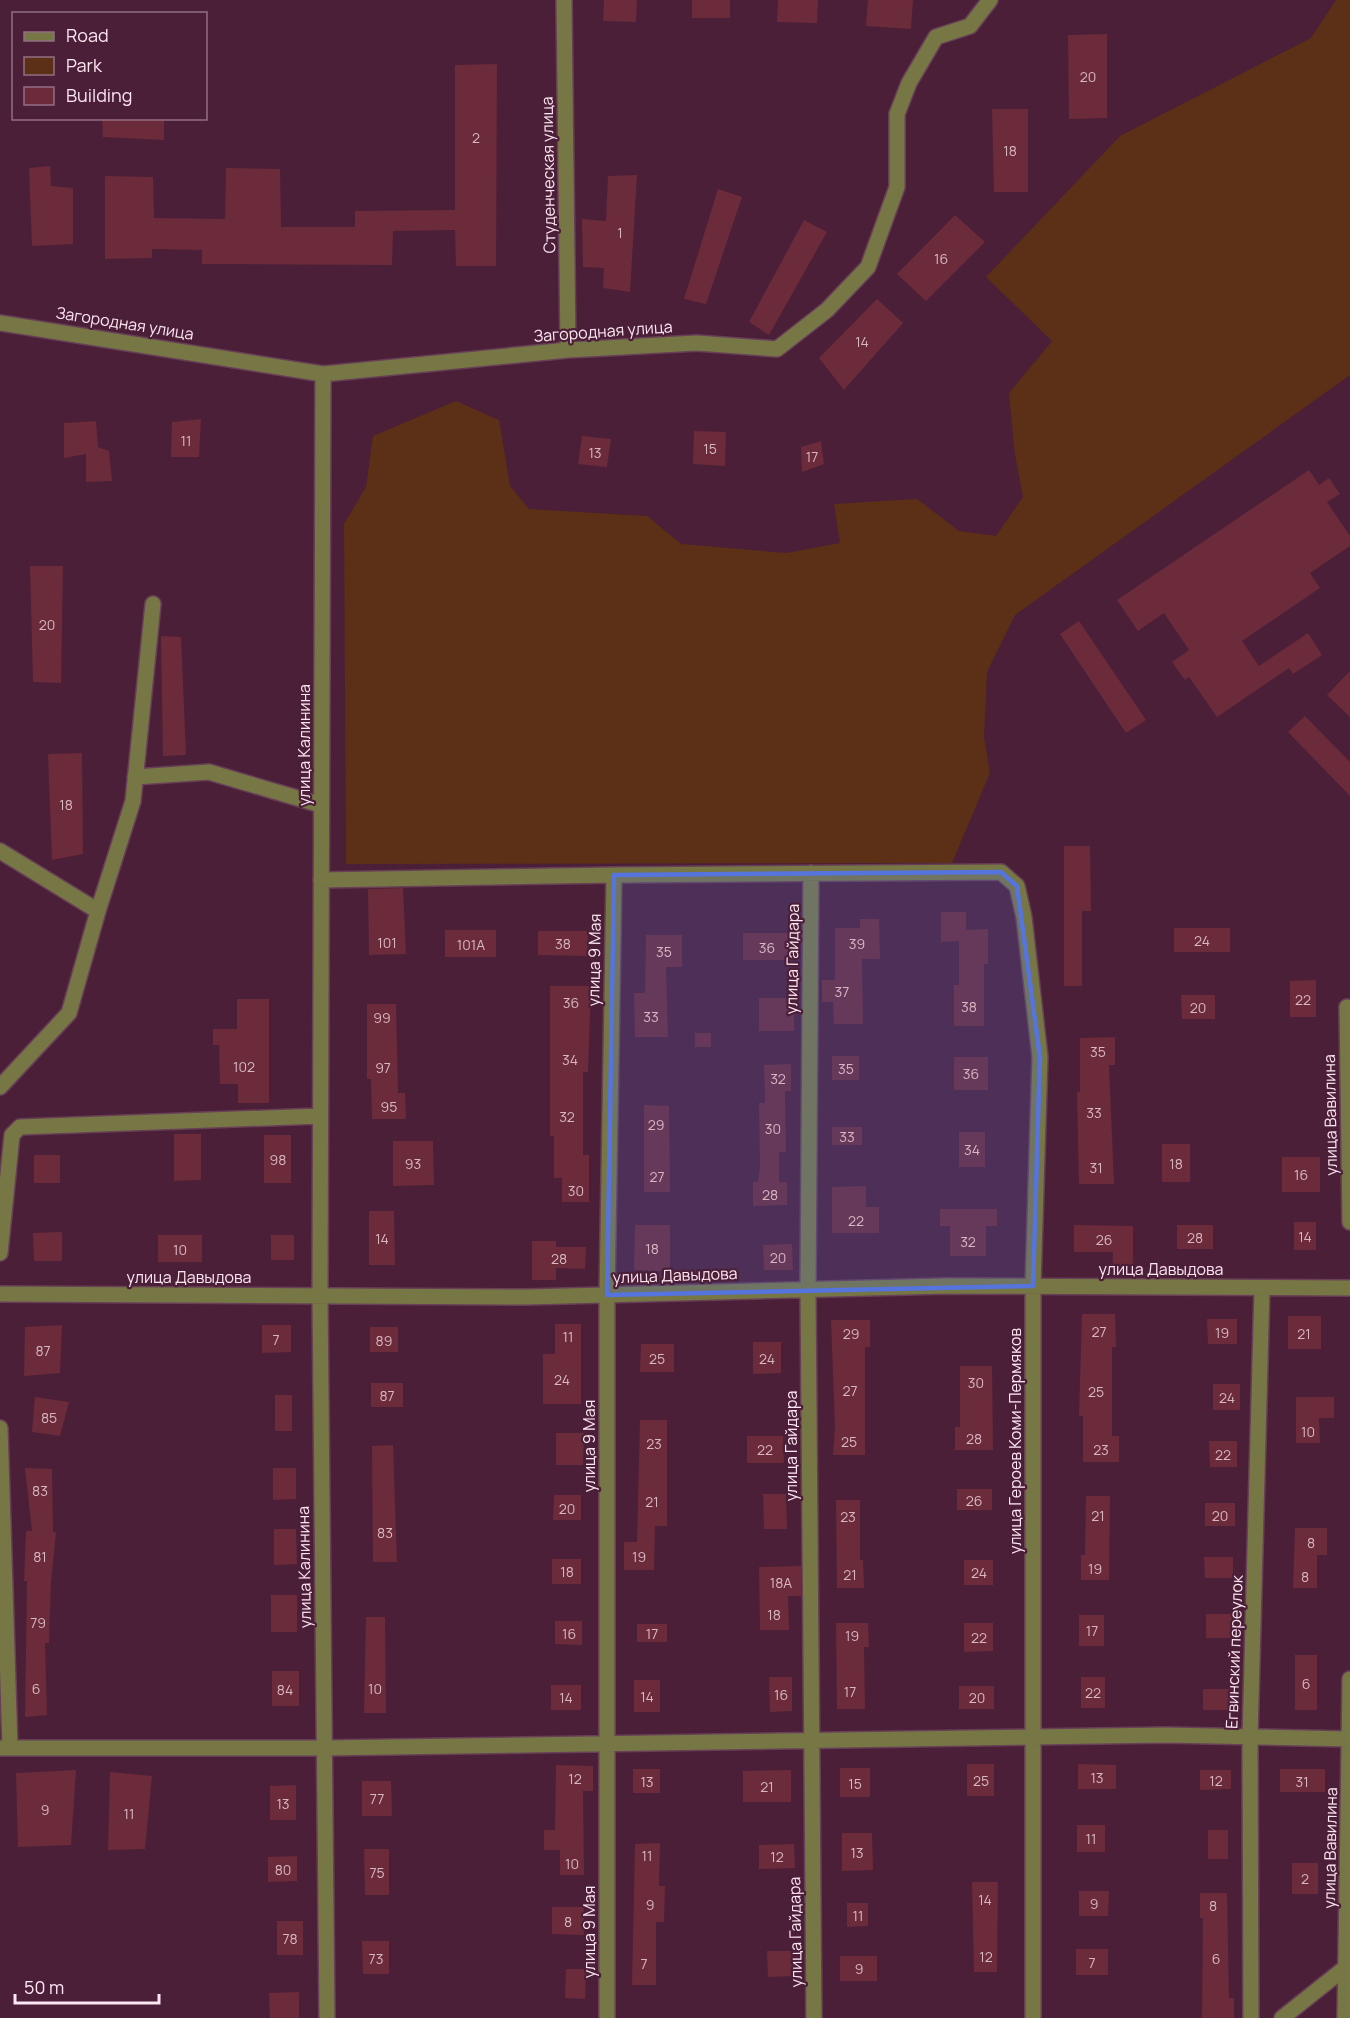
<svg xmlns="http://www.w3.org/2000/svg" width="1350" height="2018" font-family="Manrope,sans-serif">
<rect width="100%" height="100%" fill="#4b1f38"/>
<path fill="#5c2f17" d="M1336,0H1350V375L1015,615L987,672L984,737L990,773L952,863L346,864L344,524L366,487L373,436L456,401L499,420L510,486L529,509L647,516L681,544L786,553L840,543L834,504L917,499L959,531L996,536L1023,497L1015,455L1009,393L1052,341L986,277L1120,136L1311,38Z"/>
<path fill="#6b2b3a" d="M604,0H637L636,22L603,21Z
M692,0H730V18H692Z
M778,0H818L817,23L777,22Z
M868,0H913L911,29L866,26Z
M1107,34V118L1069,119L1068,35Z
M497,64L496,266H456L455,230L393,231L392,265L202,264V250L152,249V258L105,259V176L153,177L154,218L225,219L226,168L280,169L281,227H355V211L455,210V65Z
M992,109H1028V192H994Z
M102,118H164V140L103,137Z
M50,166L51,186L73,188V244L32,246L29,168Z
M637,175L630,292L603,288L604,268L583,267L582,219L606,221L608,176Z
M718,189L742,197L706,304L684,299Z
M955,215L985,242L926,301L897,274Z
M804,220L827,232L769,335L749,322Z
M877,299L903,323L844,390L819,358Z
M201,419L199,457H171L172,422Z
M96,421L98,447L109,451L112,481L86,482V454L64,458V423Z
M694,431L726,432L725,466L693,464Z
M582,436L611,439L607,467L578,464Z
M821,441L824,464L802,472L801,447Z
M1309,470L1319,485L1329,478L1340,494L1327,502L1350,536V546L1310,573L1320,588L1242,641L1259,666L1308,633L1322,655L1293,674L1289,668L1217,717L1189,677L1185,680L1172,662L1189,650L1164,613L1138,631L1117,600Z
M30,566H63L61,683L33,682Z
M1079,621L1146,720L1126,733L1060,634Z
M161,636L181,637L186,755L163,756Z
M1350,671V717L1327,695Z
M1305,716L1350,762V796L1288,732Z
M82,753L83,854L52,860L48,754Z
M1064,846H1090L1091,911H1082V986H1064Z
M403,888L406,954L369,955L368,889Z
M941,912H966V930L988,929V964H984V1026H954V985H959V941L941,942Z
M860,919H879L880,959H862L863,1024H834L833,1002H822V980H835V928H860Z
M1174,928H1230V952H1174Z
M445,930H496V957H445Z
M538,931H588L587,956L538,955Z
M743,933H791L792,960H743Z
M646,935H682V967H666L668,1037H635L634,993H645Z
M1316,980V1017H1290V981Z
M550,986H591L588,1072H583V1155H589V1202H562V1178H554V1136H550Z
M1181,995H1215V1019H1182Z
M759,998H794V1031H759Z
M237,999H269V1103H238V1084H220L219,1045H213V1029H237Z
M367,1004H396L398,1093H405L406,1119H372L371,1079H367Z
M695,1033H711V1047H695Z
M1115,1037V1065H1109L1114,1184H1079L1077,1092H1080V1038Z
M832,1056H859V1080H832Z
M954,1057H988V1090H954Z
M791,1064V1091H785L786,1152H779V1182H787V1205L753,1206V1182H758L760,1166L759,1103H765L764,1065Z
M644,1105L669,1106L670,1192H644Z
M832,1127H862V1145H832Z
M959,1132H985V1167H959Z
M174,1134H201V1180L174,1181Z
M264,1135H291V1183H264Z
M393,1141H433L434,1185L393,1186Z
M1162,1144H1190V1182H1162Z
M34,1155H60V1183H34Z
M1282,1157H1320V1192H1282Z
M866,1186V1207H879V1233H832V1187Z
M940,1209H997V1226H986V1256H950V1226H940Z
M369,1211H394L395,1265H369Z
M1294,1222H1316V1250H1294Z
M635,1225H670V1271L634,1270Z
M1074,1225L1133,1226V1273H1112L1113,1252H1074Z
M1177,1225H1213V1249H1177Z
M62,1232V1261H34L33,1233Z
M158,1235H202V1262H158Z
M271,1235H294V1260H271Z
M532,1241H556V1247H586L585,1269L556,1268V1280H532Z
M792,1244L793,1270H764L763,1245Z
M1082,1314H1115L1116,1347H1112V1436H1119V1462H1083V1416H1079Z
M1288,1316H1321V1349H1288Z
M1207,1319H1237V1344H1208Z
M831,1320H870V1347H865V1455H833L835,1428Z
M555,1324H581V1404H543V1354H555Z
M62,1325L60,1373L24,1376L25,1327Z
M262,1325H291V1352L262,1353Z
M370,1327H398V1352H370Z
M753,1342H781V1373L753,1374Z
M641,1344H674V1372H640Z
M960,1366H992L993,1450H955V1427H960Z
M371,1383H403V1407H371Z
M1213,1384H1240V1410H1213Z
M275,1395H292V1431H275Z
M35,1397L69,1402L60,1436L32,1432Z
M1296,1397H1334V1418H1319L1320,1443H1296Z
M640,1420H667V1526H655L654,1570H624V1542H637Z
M556,1433H584L583,1465H556Z
M747,1436H783L784,1463H747Z
M1209,1441H1237V1467H1210Z
M393,1445L397,1562H373L372,1446Z
M25,1468L52,1469L53,1532H56L51,1582L49,1643H45L47,1715L25,1717L27,1581H24L26,1531H32Z
M273,1468H296V1499L273,1500Z
M957,1489H992V1510H957Z
M763,1494H786L787,1529H764Z
M554,1495H581V1520H553Z
M1086,1496H1110L1109,1580H1081V1555H1085Z
M836,1500H860V1560H863L864,1588H837Z
M1205,1503H1235V1526H1205Z
M1295,1528H1327V1555H1317V1588H1293Z
M274,1529H296L297,1564L274,1565Z
M1204,1557H1233V1578H1205Z
M552,1559H581V1584H552Z
M964,1560H993V1585H964Z
M801,1566V1596H788L789,1630H760L759,1567Z
M271,1595H297V1632H271Z
M1206,1614H1232V1638H1206Z
M1079,1615H1104V1646H1079Z
M366,1617H385L386,1713H364Z
M555,1621H582V1645L555,1644Z
M836,1623H868L869,1647H864L865,1709H837Z
M964,1623H993V1651L964,1652Z
M637,1624H667V1642H637Z
M1295,1655H1317V1710H1295Z
M272,1671H299V1706H272Z
M769,1677H792V1711L770,1712Z
M1081,1677H1105V1708H1081Z
M634,1680H660V1712H634Z
M551,1685H581V1710H551Z
M959,1686H994V1709H959Z
M1203,1689H1233V1710H1203Z
M967,1764H994V1796H967Z
M1078,1764L1116,1765V1789H1078Z
M556,1765L593,1766V1791H583L584,1875H560V1850H544V1830H555Z
M840,1768H870V1797H840Z
M633,1769H660V1793H633Z
M1280,1769H1325V1792H1280Z
M76,1770L71,1845L18,1847L16,1773Z
M791,1770V1802H743V1771Z
M1200,1770H1231V1789L1200,1790Z
M110,1772L152,1776L145,1849L108,1850Z
M362,1781H391L392,1816H362Z
M296,1785V1820H270V1786Z
M1077,1825H1105V1852H1077Z
M1208,1830H1228V1859H1208Z
M842,1833H872L873,1870L842,1871Z
M660,1843L659,1886H665L664,1922H656V1985H632L635,1844Z
M794,1844L795,1868L759,1869V1845Z
M364,1849H389V1895H365Z
M297,1856V1881L268,1882V1857Z
M1292,1863H1318V1894H1292Z
M972,1882H998L997,1972H974Z
M1079,1891H1109L1108,1916H1079Z
M1200,1893H1227L1229,1998H1234V2018H1202L1203,1918H1200Z
M847,1903H868V1926L847,1927Z
M552,1907H584V1935L552,1934Z
M277,1921H303V1955H277Z
M362,1941H389V1974H363Z
M1076,1949H1108V1975H1076Z
M767,1951H794L795,1976L768,1977Z
M840,1956H877V1981H840Z
M566,1969H586L585,1999L565,1998Z
M299,1992V2018H270L269,1993Z"/>
<g fill="none" stroke-linecap="round" stroke-linejoin="round">
<g stroke="#673f56" stroke-width="18">
<path id="minor" d="M564,0L568,350
M0,323L323,374L568,350L697,343L777,349L827,310L868,267L897,187V114L909,83L936,37L970,26L990,0
M323,374L320,1295L327,2018
M135,777L209,772L321,805
M0,851L98,911
M811,873L808,1290L814,2018
M321,880L614,875L1001,872L1017,886L1024,917L1040,1057L1033,1286V2018
M1347,1007L1350,1222
M0,1087L69,1013L98,911L133,801L153,604
M0,1253L12,1135L20,1127L320,1116
M0,1294L528,1297L946,1286L1350,1288
M0,1428L10,1748
M0,1748H324L1166,1735L1349,1739
M607,2018V1295L614,875
M1251,2018L1250,1737L1262,1288
M1282,2018L1346,1967
M1345,2018L1350,1679"/>
</g>
<use href="#minor" stroke="#777645" stroke-width="15"/>
</g>
<path fill="#5574de" fill-opacity="0.2" stroke="#5574de" stroke-width="4.5" stroke-linejoin="round" d="M1001,872L1017,886L1040,1057L1033,1286L607,1295L614,875Z"/>
<g text-anchor="middle" dominant-baseline="central" stroke-width="4.5" stroke-linejoin="round" paint-order="stroke">
<g font-size="14" fill="#d8b7c3">
<text x="1088" y="76">20</text>
<text x="476" y="137">2</text>
<text x="1010" y="150">18</text>
<text x="620" y="232">1</text>
<text x="941" y="258">16</text>
<text x="862" y="341">14</text>
<text x="186" y="440">11</text>
<text x="710" y="448">15</text>
<text x="595" y="452">13</text>
<text x="812" y="456">17</text>
<text x="47" y="624">20</text>
<text x="66" y="804">18</text>
<text x="1202" y="940">24</text>
<text x="387" y="942">101</text>
<text x="563" y="943">38</text>
<text x="857" y="943">39</text>
<text x="471" y="944">101А</text>
<text x="767" y="947">36</text>
<text x="664" y="951">35</text>
<text x="842" y="991">37</text>
<text x="1303" y="999">22</text>
<text x="571" y="1002">36</text>
<text x="969" y="1006">38</text>
<text x="1198" y="1007">20</text>
<text x="651" y="1016">33</text>
<text x="382" y="1017">99</text>
<text x="1098" y="1051">35</text>
<text x="570" y="1059">34</text>
<text x="244" y="1066">102</text>
<text x="383" y="1067">97</text>
<text x="846" y="1068">35</text>
<text x="971" y="1073">36</text>
<text x="778" y="1078">32</text>
<text x="389" y="1106">95</text>
<text x="1094" y="1112">33</text>
<text x="567" y="1116">32</text>
<text x="656" y="1124">29</text>
<text x="773" y="1128">30</text>
<text x="847" y="1136">33</text>
<text x="972" y="1149">34</text>
<text x="278" y="1159">98</text>
<text x="413" y="1163">93</text>
<text x="1176" y="1163">18</text>
<text x="1096" y="1167">31</text>
<text x="1301" y="1174">16</text>
<text x="657" y="1176">27</text>
<text x="576" y="1190">30</text>
<text x="770" y="1194">28</text>
<text x="856" y="1220">22</text>
<text x="1305" y="1236">14</text>
<text x="1195" y="1237">28</text>
<text x="382" y="1238">14</text>
<text x="1104" y="1239">26</text>
<text x="968" y="1241">32</text>
<text x="652" y="1248">18</text>
<text x="180" y="1249">10</text>
<text x="778" y="1257">20</text>
<text x="559" y="1258">28</text>
<text x="1099" y="1331">27</text>
<text x="1222" y="1332">19</text>
<text x="851" y="1333">29</text>
<text x="1304" y="1333">21</text>
<text x="568" y="1336">11</text>
<text x="276" y="1339">7</text>
<text x="384" y="1340">89</text>
<text x="43" y="1350">87</text>
<text x="657" y="1358">25</text>
<text x="767" y="1358">24</text>
<text x="562" y="1379">24</text>
<text x="976" y="1382">30</text>
<text x="850" y="1390">27</text>
<text x="1096" y="1391">25</text>
<text x="387" y="1395">87</text>
<text x="1227" y="1397">24</text>
<text x="49" y="1417">85</text>
<text x="1308" y="1431">10</text>
<text x="974" y="1438">28</text>
<text x="849" y="1441">25</text>
<text x="654" y="1443">23</text>
<text x="765" y="1449">22</text>
<text x="1101" y="1449">23</text>
<text x="1223" y="1454">22</text>
<text x="40" y="1490">83</text>
<text x="974" y="1500">26</text>
<text x="652" y="1501">21</text>
<text x="567" y="1508">20</text>
<text x="1098" y="1515">21</text>
<text x="1220" y="1515">20</text>
<text x="848" y="1516">23</text>
<text x="385" y="1532">83</text>
<text x="1311" y="1542">8</text>
<text x="40" y="1556">81</text>
<text x="639" y="1556">19</text>
<text x="1095" y="1568">19</text>
<text x="567" y="1571">18</text>
<text x="979" y="1572">24</text>
<text x="850" y="1574">21</text>
<text x="1305" y="1576">8</text>
<text x="781" y="1582">18А</text>
<text x="774" y="1614">18</text>
<text x="38" y="1622">79</text>
<text x="1092" y="1630">17</text>
<text x="569" y="1633">16</text>
<text x="652" y="1633">17</text>
<text x="852" y="1635">19</text>
<text x="979" y="1637">22</text>
<text x="1306" y="1683">6</text>
<text x="36" y="1688">6</text>
<text x="375" y="1688">10</text>
<text x="285" y="1689">84</text>
<text x="850" y="1691">17</text>
<text x="1093" y="1692">22</text>
<text x="781" y="1694">16</text>
<text x="647" y="1696">14</text>
<text x="566" y="1697">14</text>
<text x="977" y="1697">20</text>
<text x="1097" y="1777">13</text>
<text x="575" y="1778">12</text>
<text x="981" y="1780">25</text>
<text x="1216" y="1780">12</text>
<text x="647" y="1781">13</text>
<text x="1302" y="1781">31</text>
<text x="855" y="1783">15</text>
<text x="767" y="1786">21</text>
<text x="377" y="1798">77</text>
<text x="283" y="1803">13</text>
<text x="45" y="1809">9</text>
<text x="129" y="1813">11</text>
<text x="1091" y="1838">11</text>
<text x="857" y="1852">13</text>
<text x="647" y="1855">11</text>
<text x="777" y="1856">12</text>
<text x="572" y="1863">10</text>
<text x="283" y="1869">80</text>
<text x="377" y="1872">75</text>
<text x="1305" y="1878">2</text>
<text x="985" y="1899">14</text>
<text x="1094" y="1903">9</text>
<text x="650" y="1904">9</text>
<text x="1213" y="1905">8</text>
<text x="858" y="1915">11</text>
<text x="568" y="1921">8</text>
<text x="290" y="1938">78</text>
<text x="986" y="1956">12</text>
<text x="376" y="1958">73</text>
<text x="1216" y="1958">6</text>
<text x="1092" y="1962">7</text>
<text x="644" y="1963">7</text>
<text x="859" y="1968">9</text>
</g>
<g font-size="16" fill="#fde6f1" stroke="#4b1f38">
<text transform="translate(548 175) rotate(-91)">Студенческая улица</text>
<text transform="translate(125 323) rotate(9)">Загородная улица</text>
<text transform="translate(603 331) rotate(-4)">Загородная улица</text>
<text transform="translate(304 745) rotate(-90)">улица Калинина</text>
<text transform="translate(792 959) rotate(-89)">улица Гайдара</text>
<text transform="translate(594 960) rotate(-89)">улица 9 Мая</text>
<text transform="translate(1330 1115) rotate(-91)">улица Вавилина</text>
<text x="1161" y="1269">улица Давыдова</text>
<text transform="translate(675 1275) rotate(-2)">улица Давыдова</text>
<text x="189" y="1277">улица Давыдова</text>
<text transform="translate(1015 1441) rotate(-90)">улица Героев Коми-Пермяков</text>
<text transform="translate(589 1446) rotate(-90)">улица 9 Мая</text>
<text transform="translate(791 1446) rotate(-90)">улица Гайдара</text>
<text transform="translate(304 1567) rotate(-91)">улица Калинина</text>
<text transform="translate(1234 1652) rotate(-88)">Егвинский переулок</text>
<text transform="translate(1330 1848) rotate(-89)">улица Вавилина</text>
<text transform="translate(589 1932) rotate(-90)">улица 9 Мая</text>
<text transform="translate(795 1932) rotate(-91)">улица Гайдара</text>
</g>
</g>
<rect x="12" y="12" width="195" height="108" fill="#4b1f38" stroke="#926f82" stroke-width="1.5"/>
<rect x="24" y="32" width="30" height="9" fill="#777645" stroke="#926f82" stroke-width="1.5"/>
<text x="66" y="42" font-size="18" fill="#fde6f1">Road</text>
<rect x="24" y="57" width="30" height="18" fill="#5c2f17" stroke="#926f82" stroke-width="1.5"/>
<text x="66" y="72" font-size="18" fill="#fde6f1">Park</text>
<rect x="24" y="87" width="30" height="18" fill="#6b2b3a" stroke="#926f82" stroke-width="1.5"/>
<text x="66" y="102" font-size="18" fill="#fde6f1">Building</text>
<path d="M15 1994v9h144v-9" fill="none" stroke="#fde6f1" stroke-width="3"/>
<text x="24" y="1994" font-size="18" fill="#fde6f1" stroke="#4b1f38" stroke-width="4.5" paint-order="stroke">50 m</text>
</svg>
